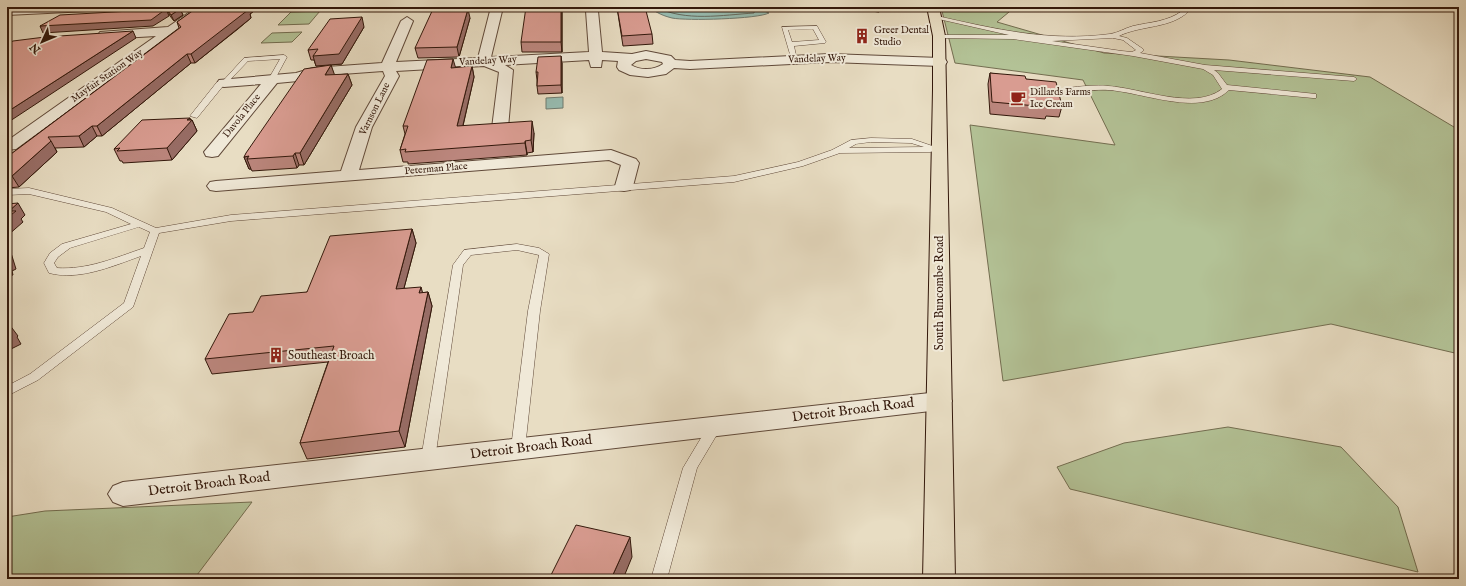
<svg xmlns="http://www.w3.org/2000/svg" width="1466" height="586" font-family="'IM FELL English',serif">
<rect width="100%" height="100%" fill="#e8ddc3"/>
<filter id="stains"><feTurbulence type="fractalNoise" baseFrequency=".005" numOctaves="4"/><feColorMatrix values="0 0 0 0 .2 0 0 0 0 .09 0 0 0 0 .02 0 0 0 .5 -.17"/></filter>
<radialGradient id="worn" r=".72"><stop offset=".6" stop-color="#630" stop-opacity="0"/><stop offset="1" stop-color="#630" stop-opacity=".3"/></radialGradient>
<path fill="#b3c296" stroke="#736d50" d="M941,7H1015L997,22L1104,53L1229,60L1370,77L1459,130V354L1331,324L1003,381L970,125L1115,145L1083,80L955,63Z
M320,11L309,24L278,25L291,12Z
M302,32L292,42L261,43L272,33Z
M1228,427L1341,447L1398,507L1418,572L1070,489L1057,467L1124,443Z
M252,502L194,579H7V517L45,511Z"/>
<path fill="#97bcb1" stroke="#6f7a6f" d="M650,7C677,7 748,2 769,13C758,19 686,21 672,18C664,16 656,13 650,7Z
M563,97V108L546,109V98Z"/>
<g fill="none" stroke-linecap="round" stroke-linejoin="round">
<path stroke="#656a5e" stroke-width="1" d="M656,7C685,22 723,15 754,13L755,7
M669,7L710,10L750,7"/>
<g stroke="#604939" stroke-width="1">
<path id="lane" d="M853,7H885L879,12Z
M1178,7H1185L1189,11C1171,29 1141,25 1119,36L1127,38L1143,49V51L1140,53L1205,65L1354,77L1357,79L1354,81L1214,70L1218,73L1227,85L1316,94V98H1313L1229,90C1201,118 1143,92 1108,90C1096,89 1083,92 1071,92H1068V88C1080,86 1096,85 1108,86C1141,88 1194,111 1222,89L1213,75L1203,69L1133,56L1013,39L939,38L937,37V35H1009L934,18L937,16C995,29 1050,42 1110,34C1118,33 1125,28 1133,26C1150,22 1167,22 1182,11ZM1113,38L1123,40L1136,50L1132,52L1122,51L1052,41Z
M817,26L826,42L825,43L794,46L797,60L792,61L782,27ZM813,29L819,40L792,42L788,30Z
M284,55L287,57L274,81L268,80L280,59L248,61L226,84L223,86L197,118L190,116L217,82H222L244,58Z
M871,138L912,139L944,150L940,152L934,151L930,152L840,153L803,166L734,182L231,221L159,233L133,307L38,380L7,396V386L30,374L124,303L141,256C113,266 79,281 49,273L44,263L50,253L62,244L131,224L106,212L29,194L7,195V189L29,188L112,208L156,228L231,215L734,176L798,162L832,150L851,140ZM871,142L911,143L924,147L849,148L856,144ZM139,227L150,232L144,248C115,258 87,270 57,268L54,263L58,257L70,248Z
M517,244L539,248L549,254L540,311L525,448L523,452L518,453L513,452L511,448L528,311L539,255L517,250L471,255L463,265L435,459L433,463L428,464L423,463L421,459L453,265L464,250Z
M715,421L720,423L722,426L697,468L667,579H651L683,468L710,423Z"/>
</g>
<g stroke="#604939" stroke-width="2">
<path id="street" d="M39,7H114L108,10L7,15V9Z
M197,7H210L16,149L7,150V141L156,36L104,39L98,35L100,32L168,27Z
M491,7H503L491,57L589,52L586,11L592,8L598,11L602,52L632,54L646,51L671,56L675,60L690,61L830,54L940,58L945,59L947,62L945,65L940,66L830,62L690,69L674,68L666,74L648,77L630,75L619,70L617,67L618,61L602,60L601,67H591L589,60L505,65L513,70L508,128L506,131H494L492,128L499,72L484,66L396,71L399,76L372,127L359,170L611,150L636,159L639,163L633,186L630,190L624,191L618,190L615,186L621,165L609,160L216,191L210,190L207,186L210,182L216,181L341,171L356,127L385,76L383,71L315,76L298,81L277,83L218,156L212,157L206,156L204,152L261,84L224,87L219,86L217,83L219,80L296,73L313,68L382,63L401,21L407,17L413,21L396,62L478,58ZM646,59L662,62L663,64C654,70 641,71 631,65L636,61Z
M939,392L948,395L952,401L948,407L939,410L123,506L113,502L108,494L113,486L123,482Z"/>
</g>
<g stroke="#33180b" stroke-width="2">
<path id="primary" d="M927,7H939L945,36L955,579H923L933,90V36Z"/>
</g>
<use href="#lane" fill="#f0e9d8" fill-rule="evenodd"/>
<use href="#street" fill="#f0e9d8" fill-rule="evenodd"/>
<use href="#primary" fill="#e8ddc3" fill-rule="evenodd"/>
</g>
<path fill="#bb867d" stroke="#33180b" d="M198,7H252L254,11L250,14L251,18L238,29L195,63H191L102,136H97L84,147L55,148L57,152L19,187L7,188V157L179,28L177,22Z
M562,7V52H522L521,42Z
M617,7L652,34L653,44L623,46L618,14Z
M167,9H180L183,15L174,21L170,16Z
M470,18L459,57L418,58L415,48Z
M364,27L342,64L316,66L314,60H311L308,50Z
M562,63V93L538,94L537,86V80L536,72Z
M331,65L334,75L348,74L352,85L304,165H299L297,168L252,171L251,169H249L244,157Z
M472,66L474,77L463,126L534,133L533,152L527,153V155L408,164V162H403L400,150L405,134L403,126L455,67Z
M990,73L1026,79L1062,106L1059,117L1046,116L1045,119L990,114L988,84Z
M191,120H192L197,131L172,160L123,163L122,161H120L114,149Z
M412,229L416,243L404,288L422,293L428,292L432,306L405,447L307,459L300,443L328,362L212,374L205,359L253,312L307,292Z"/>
<path fill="#986d66" stroke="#33180b" d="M246,7H252L254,11L250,14L251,18L195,63L191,54Z
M561,7H562V52L561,42Z
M166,9L169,16L153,26L43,33L40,26Z
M180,9L183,15L174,21L171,15Z
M468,9L470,18L459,57L457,47Z
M362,17L364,27L342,64L316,66L313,56Z
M133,31L136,38L7,123V112Z
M187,54L191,63L102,136L97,126Z
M561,56L562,63V93L561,85Z
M453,59L456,69L451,68Z
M331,65L335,76L325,75Z
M472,66L474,77L460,138L457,126Z
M348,74L352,85L304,165L300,153Z
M190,118L191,121L192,120L197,131L172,160L167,148Z
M532,121L534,133L533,152L531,140Z
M92,126L97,136L84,147L79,136Z
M51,141L57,152L19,187L12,176Z
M525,141L527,153V155L525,143Z
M295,153L299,165L297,168L293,156Z
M249,156L247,159L251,169H249L244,157Z
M18,203L25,215L21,219L23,222L7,236V218L9,211Z
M412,229L416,243L400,303L396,289Z
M7,240L16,269L12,271L13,275L7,276Z
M421,287L425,301L419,293Z
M428,292L432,306L405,447L399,431Z
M7,324H9L18,336L17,337L21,344L7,351Z
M630,537L632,557L623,579H611Z"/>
<path fill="#d99c91" stroke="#33180b" d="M198,7H246L244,8H246L244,10H248L191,54H187L97,126H92L79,136L48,137L51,141L12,176H7V157L181,27L177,22Z
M526,7H561V42H521Z
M617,7H645L652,34L622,36Z
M166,9L151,20L40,26L60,15Z
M167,9H180L171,15Z
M433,9H468L457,47L415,48Z
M362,17L339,54L313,56L318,49L308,50L330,19Z
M133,31L7,112V44L13,41L45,37Z
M561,56V85L537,86L538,72H536L538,57Z
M453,59L451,68L472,66L457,126L532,121L531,140L525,141V143L405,152L406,149L400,150L408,126H403L427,60Z
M331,65L325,75L348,74L300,153H295L293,156L247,159L249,156L244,157L246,153L304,69Z
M990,73L1025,76L1026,79L1056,82L1062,106L1048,105V107L992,102Z
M190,118L187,120H192L167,148L117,151L120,148L114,149L142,120Z
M18,203L9,211H16L7,218V204Z
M412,229L396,289L421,287L419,293L428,292L399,431L300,443L334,346L205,359L229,314L253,312L261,296L307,292L330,236Z
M7,328L12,331L7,333Z
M576,525L630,537L611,579H549Z"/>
<defs>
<g id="building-bare" transform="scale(1.2)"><path d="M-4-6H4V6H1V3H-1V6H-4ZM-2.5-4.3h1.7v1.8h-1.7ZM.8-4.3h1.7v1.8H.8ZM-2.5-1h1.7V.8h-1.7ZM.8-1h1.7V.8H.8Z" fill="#8f2418" stroke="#f0e9d8" stroke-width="2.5" paint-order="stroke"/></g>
<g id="cafe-bare" transform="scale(1.2)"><path d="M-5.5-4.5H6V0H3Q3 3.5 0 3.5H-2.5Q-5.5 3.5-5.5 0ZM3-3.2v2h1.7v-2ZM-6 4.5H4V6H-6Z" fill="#8f2418" stroke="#f0e9d8" stroke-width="2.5" paint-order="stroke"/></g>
</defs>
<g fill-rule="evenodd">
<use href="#building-bare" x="862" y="36"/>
<use href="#cafe-bare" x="1018" y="98"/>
<use href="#building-bare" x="276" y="355"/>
</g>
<g text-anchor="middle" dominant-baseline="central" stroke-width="4" stroke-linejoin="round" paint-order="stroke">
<g font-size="10" fill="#33180b" stroke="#f0e9d8" text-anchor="start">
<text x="874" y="30">Greer Dental<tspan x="874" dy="12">Studio</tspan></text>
<text x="1030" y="92">Dillards Farms<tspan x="1030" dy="12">Ice Cream</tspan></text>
</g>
<g font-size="10" fill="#33180b" stroke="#f0e9d8">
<text transform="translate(817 59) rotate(-2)">Vandelay Way</text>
<text transform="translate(488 61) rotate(-3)">Vandelay Way</text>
<text transform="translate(107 76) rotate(-35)">Mayfair Station Way</text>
<text transform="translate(375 109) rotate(-64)">Varnson Lane</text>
<text transform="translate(242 116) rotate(-51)">Davola Place</text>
<text transform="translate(436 169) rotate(-5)">Peterman Place</text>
</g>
<g font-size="12" fill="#33180b" stroke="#f0e9d8">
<text transform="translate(939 293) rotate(-90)">South Buncombe Road</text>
</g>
<g font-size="12" fill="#33180b" stroke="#f0e9d8" text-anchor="start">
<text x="288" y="355">Southeast Broach</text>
</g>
<g font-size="14" fill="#33180b" stroke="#f0e9d8">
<text transform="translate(853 410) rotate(-7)">Detroit Broach Road</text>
<text transform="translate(531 447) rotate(-7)">Detroit Broach Road</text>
<text transform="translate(209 484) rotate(-7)">Detroit Broach Road</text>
</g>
</g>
<rect width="1466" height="586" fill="none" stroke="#e8ddc3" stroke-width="24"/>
<rect x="8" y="8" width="1450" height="570" fill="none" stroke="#33180b" stroke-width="2"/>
<rect x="12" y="12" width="1442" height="562" fill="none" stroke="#33180b"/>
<g transform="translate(42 42) rotate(226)" stroke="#f0e9d8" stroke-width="3" paint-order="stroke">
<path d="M0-3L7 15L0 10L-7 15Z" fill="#33180b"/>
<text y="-6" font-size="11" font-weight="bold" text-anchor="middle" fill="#33180b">N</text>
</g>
<rect width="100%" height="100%" filter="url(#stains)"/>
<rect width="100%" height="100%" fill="url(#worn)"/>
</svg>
